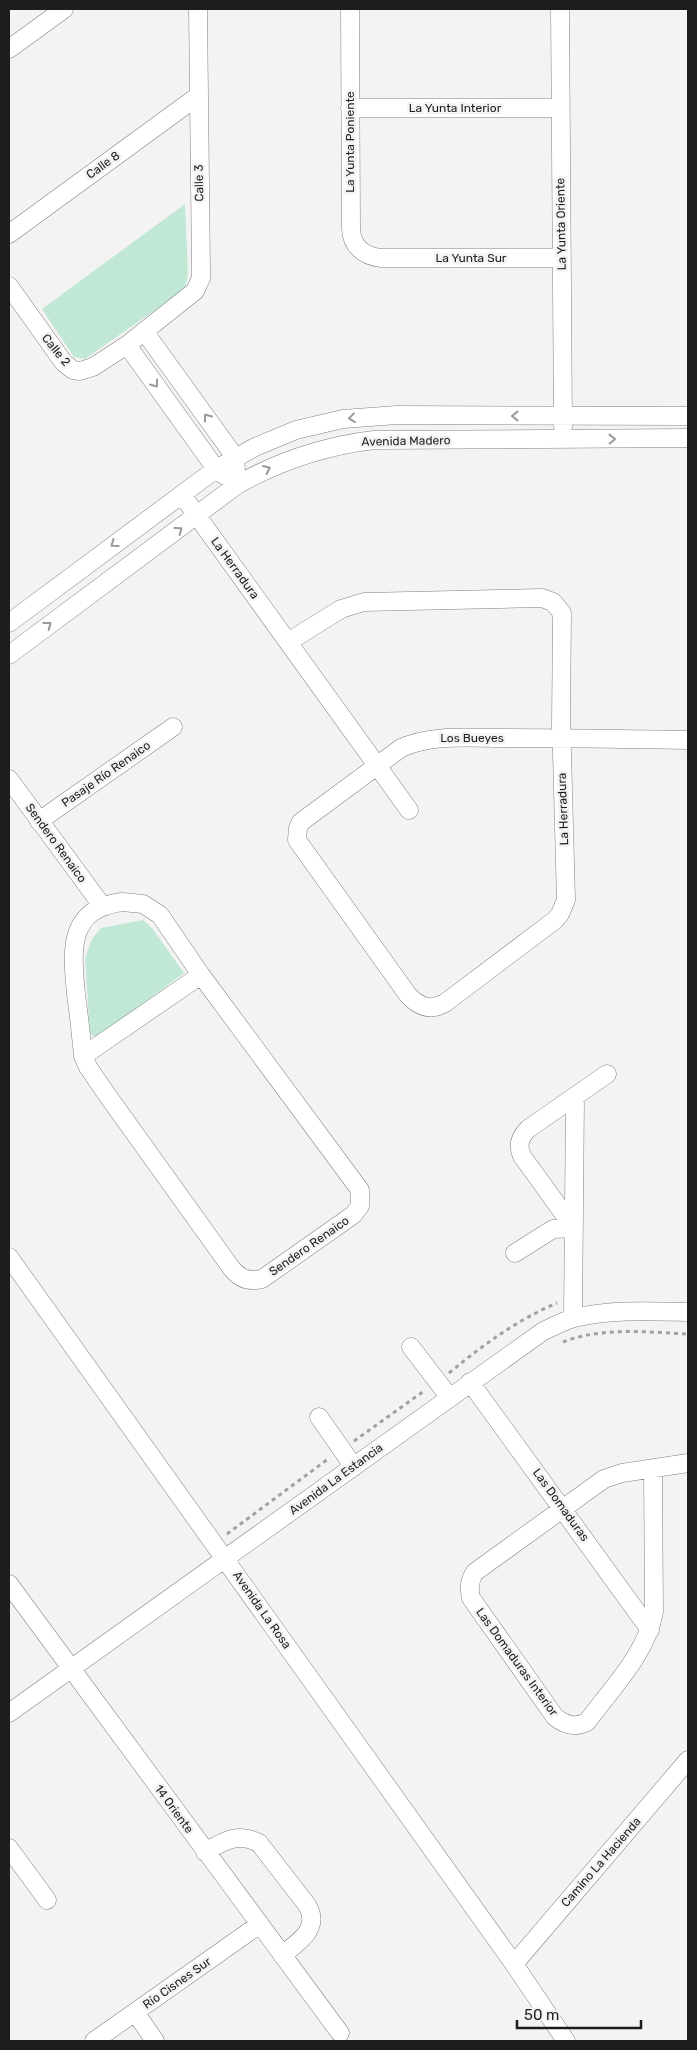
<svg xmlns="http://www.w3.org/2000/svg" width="697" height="2050" font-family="Rubik,sans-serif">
<rect width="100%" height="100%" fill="#f3f3f4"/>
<path fill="#c1e8d4" d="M185,204L188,273L185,289L85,359L74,357L42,309Z
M143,920L152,928L184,973L96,1038L90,1033L85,958L92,939L101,928Z"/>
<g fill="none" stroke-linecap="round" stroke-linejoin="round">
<g stroke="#818182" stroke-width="19">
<path id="minor" d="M350,9L351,228C351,246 364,256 381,258H562
M560,9L563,427
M9,49L64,9
M350,108H560
M9,234L198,96
M9,286L64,363L73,370L80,371L93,367L127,345L195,291L201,278V270L198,9
M144,331L235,457L237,485
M127,345L216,469L225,476
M182,495L409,810
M9,623L216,469L255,447L296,430L343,419L397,415L688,416
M288,642L341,609L364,602L542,598L553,602L562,613L561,725L562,753L566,900L560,914L555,920L445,1003C431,1011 419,1007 408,995L297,840L298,828L301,822L401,748C432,734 468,738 502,738C564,738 626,739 688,740
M9,655L237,485C281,460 324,446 374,440L688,438
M9,779L103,907
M39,821L173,727
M122,902L143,904L160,915L201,975L360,1190V1206L353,1215L262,1279C250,1282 240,1279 232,1269L105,1092L88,1067L83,1056C81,1035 79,1015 76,994C72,951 67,909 122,902Z
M83,1056L201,975
M574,1228L522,1156C517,1145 520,1137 528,1129L607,1074
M515,1253L553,1229L574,1228
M9,1257L514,1964L566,2041
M573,1318L575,1098
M411,1347L450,1398
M470,1382L650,1630
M319,1417L354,1467
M653,1470L654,1612C647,1653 611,1689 587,1722C575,1728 565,1725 555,1717L471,1598C469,1588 469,1581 475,1572L604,1479L622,1473L688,1463
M9,1584L340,2033
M9,1713L542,1332C552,1327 563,1321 574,1318C611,1309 651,1311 688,1312
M9,1848L47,1900
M205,1852C224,1841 238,1832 259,1843L307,1905C321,1928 299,1942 282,1955
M514,1964L688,1760
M135,2012L155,2041
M94,2041L260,1924"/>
</g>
<path stroke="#a0a0a1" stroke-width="3" stroke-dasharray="4 4" stroke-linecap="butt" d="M563,1342C601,1327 648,1332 688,1334
M449,1373C483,1345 517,1320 557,1303
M354,1441L424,1391
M227,1534L328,1459"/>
<use href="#minor" stroke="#fff" stroke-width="18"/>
</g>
<defs><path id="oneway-chevron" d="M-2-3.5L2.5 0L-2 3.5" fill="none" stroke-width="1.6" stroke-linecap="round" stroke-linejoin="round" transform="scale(1.25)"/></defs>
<g stroke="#999">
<use href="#oneway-chevron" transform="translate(155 384) rotate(54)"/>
<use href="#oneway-chevron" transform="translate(515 416) rotate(-180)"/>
<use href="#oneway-chevron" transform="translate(207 417) rotate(-126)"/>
<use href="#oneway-chevron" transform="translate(352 418) rotate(173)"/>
<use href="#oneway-chevron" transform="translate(612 439) rotate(-1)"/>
<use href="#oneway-chevron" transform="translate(267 469) rotate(-25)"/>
<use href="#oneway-chevron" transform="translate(179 530) rotate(-36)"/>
<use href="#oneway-chevron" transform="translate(114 544) rotate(144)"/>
<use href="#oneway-chevron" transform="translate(48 625) rotate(-37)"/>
</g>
<g text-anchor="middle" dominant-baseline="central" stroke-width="5" stroke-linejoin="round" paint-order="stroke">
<g font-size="12" fill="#1d1d1d" stroke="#f3f3f4">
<text x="455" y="108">La Yunta Interior</text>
<text transform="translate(350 142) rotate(-90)">La Yunta Poniente</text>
<text transform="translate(103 165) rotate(-36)">Calle 8</text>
<text transform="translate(199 183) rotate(-91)">Calle 3</text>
<text transform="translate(561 224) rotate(-91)">La Yunta Oriente</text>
<text x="471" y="258">La Yunta Sur</text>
<text transform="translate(56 350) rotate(51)">Calle 2</text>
<text transform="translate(406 441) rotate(-1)">Avenida Madero</text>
<text transform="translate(235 568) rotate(54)">La Herradura</text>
<text x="472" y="738">Los Bueyes</text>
<text transform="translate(106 774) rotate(-35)">Pasaje Río Renaico</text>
<text transform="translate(563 809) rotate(-92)">La Herradura</text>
<text transform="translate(56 843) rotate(54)">Sendero Renaico</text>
<text transform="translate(309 1246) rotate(-35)">Sendero Renaico</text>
<text transform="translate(336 1479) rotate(-36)">Avenida La Estancia</text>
<text transform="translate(561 1505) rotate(54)">Las Domaduras</text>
<text transform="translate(262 1610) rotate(55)">Avenida La Rosa</text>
<text transform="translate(517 1662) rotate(54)">Las Domaduras Interior</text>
<text transform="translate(174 1809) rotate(54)">14 Oriente</text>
<text transform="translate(601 1862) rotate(-49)">Camino La Hacienda</text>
<text transform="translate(177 1983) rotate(-35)">Río Cisnes Sur</text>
</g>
</g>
<rect width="697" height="2050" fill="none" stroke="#1d1d1d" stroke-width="20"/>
<path d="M517 2020v8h124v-8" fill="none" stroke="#1d1d1d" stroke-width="2.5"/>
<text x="524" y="2020" font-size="15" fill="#1d1d1d" stroke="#f3f3f4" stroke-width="4" paint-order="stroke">50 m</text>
</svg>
